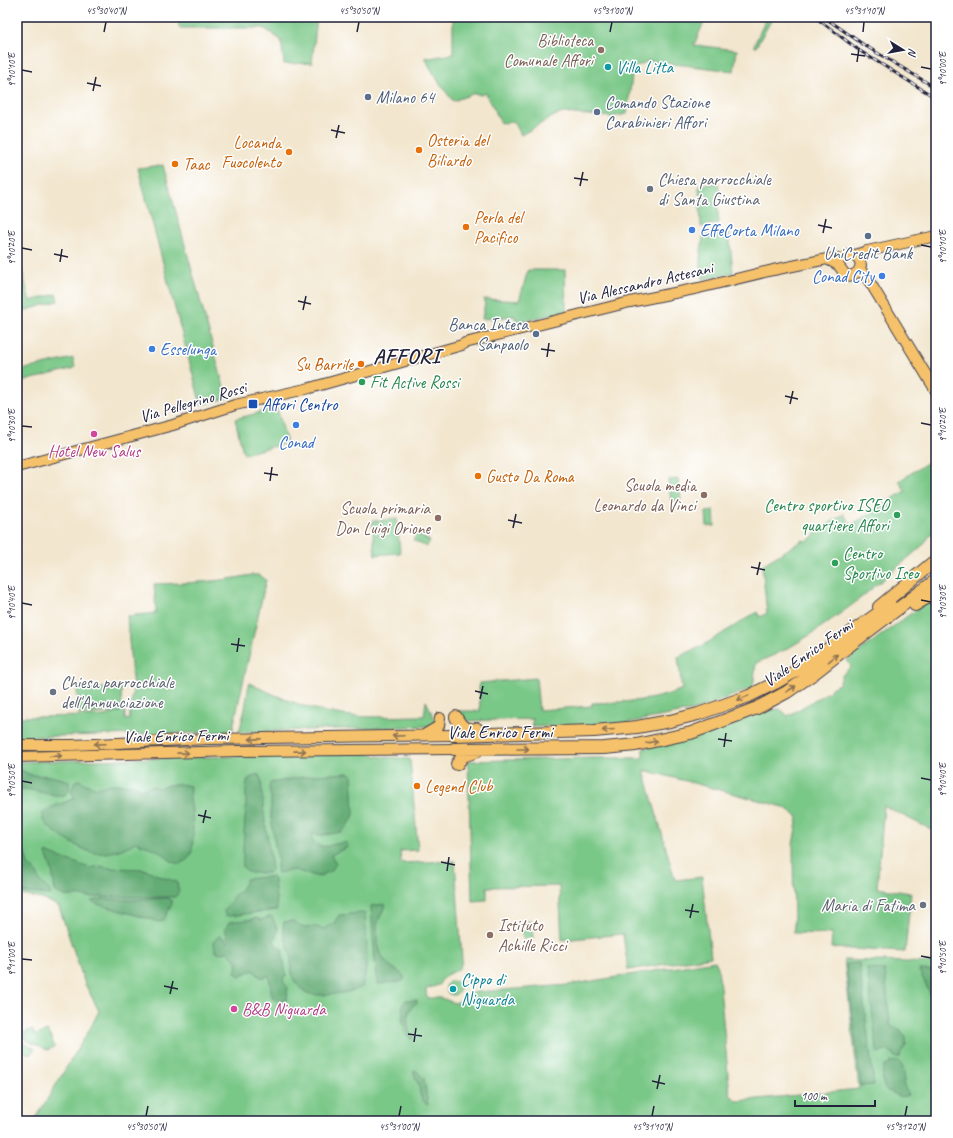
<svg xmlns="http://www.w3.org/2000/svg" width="953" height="1138" font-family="Caveat,sans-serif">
<rect width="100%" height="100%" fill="#fff"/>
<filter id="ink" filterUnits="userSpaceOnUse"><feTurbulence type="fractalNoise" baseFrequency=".025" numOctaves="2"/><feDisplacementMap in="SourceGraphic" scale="8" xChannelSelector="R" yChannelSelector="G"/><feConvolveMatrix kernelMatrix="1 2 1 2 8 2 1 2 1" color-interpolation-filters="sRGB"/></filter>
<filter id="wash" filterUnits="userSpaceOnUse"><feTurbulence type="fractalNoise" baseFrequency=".012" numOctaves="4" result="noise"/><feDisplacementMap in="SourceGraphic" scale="16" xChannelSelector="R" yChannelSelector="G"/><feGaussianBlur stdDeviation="0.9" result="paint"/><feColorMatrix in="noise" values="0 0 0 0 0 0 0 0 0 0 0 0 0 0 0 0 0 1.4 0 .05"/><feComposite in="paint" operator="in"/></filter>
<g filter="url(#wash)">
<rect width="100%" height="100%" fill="#f2e6ce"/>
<path fill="#7ac888" stroke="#4e7562" d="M178,17H317L312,63L284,64L281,40L264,28H179Z
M453,17H706L694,45L737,50L734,71L648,61L633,68L627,114L611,117L564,113L556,115L521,135L514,121L505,123L504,122L501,123L486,93L480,95L475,93L453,101C442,87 432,73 425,57L430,58L453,54Z
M767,17H772V19L756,47H755L754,45Z
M163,165L227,398L201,405L172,297L138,168Z
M718,183L720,196H717L719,223L701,227L699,187L701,185Z
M729,232L733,273L703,279L700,259L703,236Z
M17,253L30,301L56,294L58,301L17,313Z
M528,270H565L566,311L516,323L515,316L482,319L485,303L484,299L519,301Z
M73,358L75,368L17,383V371Z
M277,408L287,443L244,454L243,452L235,419Z
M936,457V528L922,546L886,577L852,605L810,635L785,650L756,663L753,688L695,710L621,724L531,727L533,719L463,721L460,715V711H480L479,683L536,678L539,710L592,706V703C622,702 654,702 682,689L678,657L702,646L757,612L760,617L767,613L762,565L803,540L807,541L815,535L816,532L844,514L851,525L871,513V512L905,491L899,481Z
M678,479L681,500L671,501L668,480Z
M714,511L715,526H707L706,512Z
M397,519L400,553L375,555L372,521Z
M417,534L430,541L426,547L413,540Z
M251,575H258L266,580L232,732L17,737V717L104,716L121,712L79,714L77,690L121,687L122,711H125V719L129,720L133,690L127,616L156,613L154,584C187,583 219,582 251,575Z
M936,597V624L931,627L936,635V832L884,806L877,888L911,893L905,952L831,948L832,934L794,933L793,845L798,817L784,807L644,770L675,880L702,877L711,957L628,970L623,934L562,940L559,886L487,887V900L472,901L468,761L591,758H643V749L766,710L780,709L788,716L830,691L831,688L839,684L843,674L851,667L847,660L920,607Z
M249,683C282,699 316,713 353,716C376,718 400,716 424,716L426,701L436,721L432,726L239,732L245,709Z
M368,753L376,756L410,759L418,850L400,851L401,863L455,861L462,959C460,975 453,969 444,977C442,979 440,982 439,985L426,989L427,998H441L455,1003L476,992L568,985L715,961L718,967L730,1095L738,1101L859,1089L844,960L936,963V1121H34L91,1027L99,1011L85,984L59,907C47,899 32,896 17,895V762Z
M531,921L533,938L523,939L522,922Z
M446 988a7 7 0 1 1 14 0a7 7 0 1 1-14 0Z
M32,1029L35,1035L48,1031L55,1047L47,1050L26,1040L24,1033Z
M17,1039L35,1049L30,1055L17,1047Z"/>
<path fill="#63ac74" stroke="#426758" d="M17,768L31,775L51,776L69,781C70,786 70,793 64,795C58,797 37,791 30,790C26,789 21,789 17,789Z
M348,773L352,774L354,814L352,820L342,832L323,835L313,834L312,839C321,854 334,841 347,843L348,847L331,855L336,863L332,870L319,877L294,870L278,873L277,867L278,857L276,852L271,817V798L269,788L270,783L314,775Z
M258,774L261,779L264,814L272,869L268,873C259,872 249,876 243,868C242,847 245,825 246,804C246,795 245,788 248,779Z
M79,780L86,784L97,788L111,784L133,785L143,789L153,786L158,788L167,785L180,784L190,786C189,793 190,798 191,805C193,814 194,847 191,855C188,860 183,862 179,864L173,862L157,850L135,842C126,849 107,855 95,853C84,852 45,829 42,818C41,815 43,812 45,810L75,798L71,791L75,781Z
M17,836L21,841L28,864L37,873L40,881L49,890L51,895L17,892Z
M47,852L53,855L90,868L101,866C106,869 133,868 141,869C149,870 155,874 162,877C167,879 172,880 177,882L179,893L175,897H86C71,893 69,901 55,891L52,870L46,854V853Z
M264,877H272L274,880L277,910L229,916L225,915L224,911C227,905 232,901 234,895C240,892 244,886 246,879Z
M168,898L171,900L172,904L163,921L160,922L97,904L91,901L103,899L131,900L146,899Z
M385,904C384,910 380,916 378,922C375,936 378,954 388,964C393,969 399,971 404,976V980L399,982L378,984L375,962L371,906Z
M362,913L365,914C366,939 370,963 362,987C351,993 319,998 307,993C303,991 296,984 294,980C290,971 292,961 290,952C287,942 281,934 284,922L292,921L302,927L314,926L323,929L334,923L339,915Z
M268,917H272L278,930L274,941L276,945L282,949L286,976L283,978L284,983L288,988L287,993L288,997L286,1000C281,1002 277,1001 272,998L269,975L266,977H260L253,970L239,976L235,972L238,962L227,952L223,953L216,952L213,942L219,936L225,939L227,943L229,941L225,930L229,922C239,920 248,921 257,918L261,920Z
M859,963L874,1085L861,1086L846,964Z
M867,969L885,970L890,1024L893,1028L900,1029L906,1038C908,1048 901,1049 900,1057L896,1058L893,1053L886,1050L878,1053L877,1050Z
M919,970L936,971V1007Z
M406,1000H417V1003C415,1004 413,1005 412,1007C405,1014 407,1031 413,1038L411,1039C400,1030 404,1017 402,1005Z
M899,1061C904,1068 906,1076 903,1084L907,1092L908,1095C901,1098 899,1097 893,1093C891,1092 887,1091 885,1089C882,1084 882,1072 884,1067L887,1065H889L891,1062Z
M414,1071H417L424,1079L428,1105H427C418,1097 421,1093 418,1083C417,1080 415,1077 414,1074Z"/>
</g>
<g filter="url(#ink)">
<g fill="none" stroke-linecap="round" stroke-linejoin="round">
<g stroke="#413f51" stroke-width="12">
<path id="major" d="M827,259C830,261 836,263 839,266C845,274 846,280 858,272L861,265L859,259L855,255
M860,269L871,284L936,391
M17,467L173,425L235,405L310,388L462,345L465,343L630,302L699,288L773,270L827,259L842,258L848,255H855L867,251L936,236
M424,735L439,726L440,718
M17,745H72L209,739L453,735
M17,757L238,751L454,749"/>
</g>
<g stroke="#413f51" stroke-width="14">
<path id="highway" d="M915,605L936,592
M879,607L936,560
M456,717C461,728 466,730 477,729
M453,735L594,731L637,727L670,721L698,714L749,696L775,683L801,668L890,605
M454,749L604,748L636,745L691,733L757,708L787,692L813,674L854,642L936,580
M457,764L463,756L477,751"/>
</g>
<use href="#major" stroke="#f5c16b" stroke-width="10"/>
<use href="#highway" stroke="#f5c16b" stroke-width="12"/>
<g stroke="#22223b" stroke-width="3">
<path id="rail" d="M815,17L860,51L936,98
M824,17L864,45L936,88"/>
</g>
<use href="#rail" stroke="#fff" stroke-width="1.5" stroke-dasharray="4.5" stroke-linecap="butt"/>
</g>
<defs><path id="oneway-shaft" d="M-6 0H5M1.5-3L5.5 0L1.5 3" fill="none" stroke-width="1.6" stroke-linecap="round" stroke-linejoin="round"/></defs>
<g stroke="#8c7253">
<use href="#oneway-shaft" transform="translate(833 658) rotate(-39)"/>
<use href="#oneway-shaft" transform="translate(791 689) rotate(-33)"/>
<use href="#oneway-shaft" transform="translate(743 698) rotate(158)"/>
<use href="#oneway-shaft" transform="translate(608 730) rotate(175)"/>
<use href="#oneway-shaft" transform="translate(398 736) rotate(178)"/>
<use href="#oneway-shaft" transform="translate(255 739) rotate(179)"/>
<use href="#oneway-shaft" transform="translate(652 742) rotate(-11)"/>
<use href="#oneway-shaft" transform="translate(100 744) rotate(178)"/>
<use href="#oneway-shaft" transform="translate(523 749)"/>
<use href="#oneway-shaft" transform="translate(300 751) rotate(-1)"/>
<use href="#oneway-shaft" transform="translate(183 753) rotate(-1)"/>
<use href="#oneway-shaft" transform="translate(56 756) rotate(-2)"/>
</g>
</g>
<path fill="none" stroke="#22223b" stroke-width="1.5" d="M104,32L106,22M357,32L359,22M610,32L612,22M863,32L864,22M851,54L865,56M857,62L859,48M921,67L931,69M22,70L32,72M87,83L101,86M93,91L96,77M331,130L345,133M336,138L339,125M574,178L588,180M580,186L583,172M818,225L832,228M823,233L826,219M921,245L931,247M22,248L32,250M54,254L68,257M60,262L62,249M298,301L311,304M303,310L306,296M541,349L555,351M547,357L549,343M785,396L798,399M790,404L793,391M921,423L931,425M22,426L32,427M264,473L278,475M270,481L272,467M508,520L522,523M513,528L516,514M751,567L765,570M757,575L760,562M921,600L931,602M22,603L32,605M231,644L245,646M237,652L239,638M475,691L488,694M480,699L483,686M718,739L732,741M724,747L726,733M921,778L931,780M22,781L32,783M198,815L211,818M203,823L206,810M441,862L455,865M447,871L449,857M685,910L699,912M690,918L693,904M921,956L931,958M22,959L32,960M164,986L178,989M170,994L173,981M408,1034L422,1036M414,1042L416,1028M652,1081L665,1084M657,1089L660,1075M146,1116L148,1106M399,1116L401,1106M652,1116L654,1106M905,1116L907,1106"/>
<g fill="#8d6e63" stroke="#fff" stroke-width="1.5">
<circle cx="601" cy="50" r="4"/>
<circle cx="704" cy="495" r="4"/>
<circle cx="438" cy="518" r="4"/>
<circle cx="490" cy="935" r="4"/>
</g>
<g fill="#0f9aa8" stroke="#fff" stroke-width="1.5">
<circle cx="608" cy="67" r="4"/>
<circle cx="453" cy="989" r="4"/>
</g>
<g fill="#5c6f8a" stroke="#fff" stroke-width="1.5">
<circle cx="368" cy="97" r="4"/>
<circle cx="597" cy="112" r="4"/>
<circle cx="868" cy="236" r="4"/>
<circle cx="536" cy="334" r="4"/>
</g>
<g fill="#e8710a" stroke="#fff" stroke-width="1.5">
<circle cx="419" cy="150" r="4"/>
<circle cx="289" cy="152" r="4"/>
<circle cx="175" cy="164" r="4"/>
<circle cx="466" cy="227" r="4"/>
<circle cx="361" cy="364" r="4"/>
<circle cx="478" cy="476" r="4"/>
<circle cx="417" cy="786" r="4"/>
</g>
<g fill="#6b7280" stroke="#fff" stroke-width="1.5">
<circle cx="650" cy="189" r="4"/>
<circle cx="53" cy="692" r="4"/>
<circle cx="923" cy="905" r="4"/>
</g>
<g fill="#3f7fe0" stroke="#fff" stroke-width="1.5">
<circle cx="692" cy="230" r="4"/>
<circle cx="882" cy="276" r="4"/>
<circle cx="152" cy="349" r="4"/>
<circle cx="296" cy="425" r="4"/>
</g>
<g fill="#2e9e5b" stroke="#fff" stroke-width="1.5">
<circle cx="362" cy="382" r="4"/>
<circle cx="897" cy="515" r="4"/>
<circle cx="835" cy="563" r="4"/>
</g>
<rect fill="#1a4fb4" stroke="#fff" stroke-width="1.5" x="248" y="399" width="10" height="10" rx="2"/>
<g fill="#d1479c" stroke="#fff" stroke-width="1.5">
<circle cx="94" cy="434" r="4"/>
<circle cx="234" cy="1009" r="4"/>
</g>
<g text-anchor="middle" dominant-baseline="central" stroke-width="3" stroke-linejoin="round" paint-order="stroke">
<g font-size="17" fill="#785e54" stroke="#fff" text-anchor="end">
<text x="593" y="40">Biblioteca<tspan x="593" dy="20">Comunale Affori</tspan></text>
<text x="696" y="485">Scuola media<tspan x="696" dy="20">Leonardo da Vinci</tspan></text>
<text x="430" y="508">Scuola primaria<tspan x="430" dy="20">Don Luigi Orione</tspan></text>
<text x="498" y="925" text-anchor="start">Istituto<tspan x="498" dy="20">Achille Ricci</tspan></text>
</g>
<g font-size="17" fill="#0d838f" stroke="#fff" text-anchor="start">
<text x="616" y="67">Villa Litta</text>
<text x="461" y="979">Cippo di<tspan x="461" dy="20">Niguarda</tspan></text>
</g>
<g font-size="17" fill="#4e5e75" stroke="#fff" text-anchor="start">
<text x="376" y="97">Milano 64</text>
<text x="605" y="102">Comando Stazione<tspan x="605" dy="20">Carabinieri Affori</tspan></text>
<text x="868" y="253" text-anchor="middle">UniCredit Bank</text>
<text x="528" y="324" text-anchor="end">Banca Intesa<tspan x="528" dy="20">Sanpaolo</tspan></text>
</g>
<g font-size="17" fill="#c56008" stroke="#fff" text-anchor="start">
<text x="427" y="140">Osteria del<tspan x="427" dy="20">Biliardo</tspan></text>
<text x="281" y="142" text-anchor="end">Locanda<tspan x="281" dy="20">Fuocolento</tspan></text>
<text x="183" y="164">Taac</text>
<text x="474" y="217">Perla del<tspan x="474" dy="20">Pacifico</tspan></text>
<text x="353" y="364" text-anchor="end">Su Barrile</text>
<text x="486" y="476">Gusto Da Roma</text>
<text x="425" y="786">Legend Club</text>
</g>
<g font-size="17" fill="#5b616d" stroke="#fff" text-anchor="start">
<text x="658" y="179">Chiesa parrocchiale<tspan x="658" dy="20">di Santa Giustina</tspan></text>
<text x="61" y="682">Chiesa parrocchiale<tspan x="61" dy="20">dell'Annunciazione</tspan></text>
<text x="915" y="905" text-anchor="end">Maria di Fatima</text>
</g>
<g font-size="17" fill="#366cbe" stroke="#fff" text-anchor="start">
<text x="700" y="230">EffeCorta Milano</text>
<text x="874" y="276" text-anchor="end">Conad City</text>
<text x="160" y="349">Esselunga</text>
<text x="296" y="442" text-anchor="middle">Conad</text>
</g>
<g font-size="17" fill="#22223b" stroke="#fff">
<text transform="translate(645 283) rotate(-13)">Via Alessandro Astesani</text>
<text transform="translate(193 402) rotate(-16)">Via Pellegrino Rossi</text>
<text transform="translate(808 653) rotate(-35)">Viale Enrico Fermi</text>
<text x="500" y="732">Viale Enrico Fermi</text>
<text transform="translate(176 736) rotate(-1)">Viale Enrico Fermi</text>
</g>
<g font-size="17" fill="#27864d" stroke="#fff" text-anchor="start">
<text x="370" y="382">Fit Active Rossi</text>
<text x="889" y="505" text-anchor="end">Centro sportivo ISEO<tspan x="889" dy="20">quartiere Affori</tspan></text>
<text x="843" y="553">Centro<tspan x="843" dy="20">Sportivo Iseo</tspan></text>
</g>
<g font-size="17" fill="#164399" stroke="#fff" text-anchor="start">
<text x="262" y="404">Affori Centro</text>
</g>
<g font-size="17" fill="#b23c85" stroke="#fff">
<text x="94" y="451">Hotel New Salus</text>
<text x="242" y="1009" text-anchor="start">B&amp;B Niguarda</text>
</g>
<g font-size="21" font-weight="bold" letter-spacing="1" fill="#22223b" stroke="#fff">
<text x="407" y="356">AFFORI</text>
</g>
</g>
<rect width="953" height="1138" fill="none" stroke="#fff" stroke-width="44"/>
<g transform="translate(903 50) rotate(101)" stroke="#ffffff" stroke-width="3" paint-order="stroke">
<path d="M0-3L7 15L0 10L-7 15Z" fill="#22223b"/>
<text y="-6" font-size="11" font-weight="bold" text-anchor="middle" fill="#22223b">N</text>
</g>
<path d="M795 1100v6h80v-6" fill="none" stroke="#22223b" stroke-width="2"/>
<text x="801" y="1100" font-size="12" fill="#22223b" stroke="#ffffff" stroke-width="3" paint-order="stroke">100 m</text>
<rect x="22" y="22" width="909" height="1094" fill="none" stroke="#22223b" stroke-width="1.5"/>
<g font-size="10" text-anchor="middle" fill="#22223b">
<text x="106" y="14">45°30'40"N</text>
<text x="359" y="14">45°30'50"N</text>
<text x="612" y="14">45°31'00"N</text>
<text x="864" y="14">45°31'10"N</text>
<text transform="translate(942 69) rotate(-90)" y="4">9°10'00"E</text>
<text transform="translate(11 70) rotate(-90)" y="4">9°10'10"E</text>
<text transform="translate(942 247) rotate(-90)" y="4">9°10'10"E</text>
<text transform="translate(11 248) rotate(-90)" y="4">9°10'20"E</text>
<text transform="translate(942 425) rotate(-90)" y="4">9°10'20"E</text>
<text transform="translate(11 426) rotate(-90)" y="4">9°10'30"E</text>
<text transform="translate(942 602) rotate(-90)" y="4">9°10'30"E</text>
<text transform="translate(11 603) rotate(-90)" y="4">9°10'40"E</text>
<text transform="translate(942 780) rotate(-90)" y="4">9°10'40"E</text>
<text transform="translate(11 781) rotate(-90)" y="4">9°10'50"E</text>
<text transform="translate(942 958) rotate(-90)" y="4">9°10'50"E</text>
<text transform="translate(11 959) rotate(-90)" y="4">9°11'00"E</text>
<text x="146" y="1130">45°30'50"N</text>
<text x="399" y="1130">45°31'00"N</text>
<text x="652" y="1130">45°31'10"N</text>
<text x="905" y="1130">45°31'20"N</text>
</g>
</svg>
